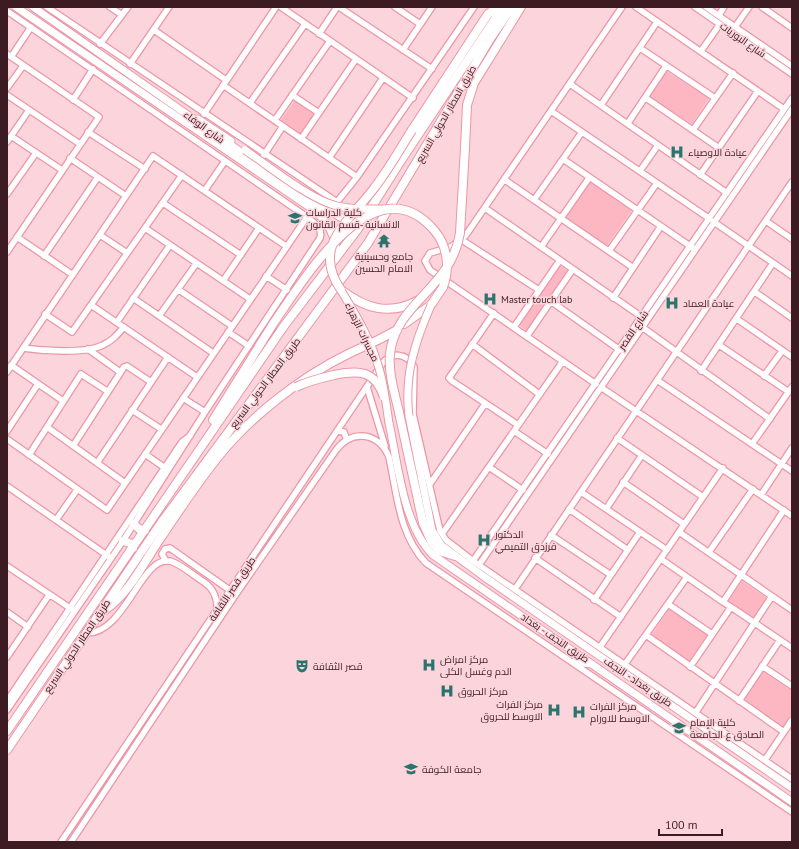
<svg xmlns="http://www.w3.org/2000/svg" width="799" height="849" font-family="'PT Sans',Cairo,sans-serif">
<rect width="100%" height="100%" fill="#fbd5db"/>
<path fill="#fcb7c3" d="M666,71L709,98L692,124L650,97Z
M295,100L316,116L301,137L280,121Z
M590,181L632,210L606,247L565,217Z
M559,265L568,271L527,331L519,325Z
M742,581L767,598L753,618L728,602Z
M669,609L707,635L689,662L651,636Z
M762,671L792,691V713L783,727L744,699Z"/>
<g fill="none" stroke-linecap="round" stroke-linejoin="round">
<g stroke="#ed95a6" stroke-width="8">
<path id="minor" d="M47,7L337,202L357,177L474,7
M110,7L122,15
M281,7L413,98
M339,7L432,69
M395,7L420,24
M636,7L784,109
M695,7L792,74
M706,7L792,66
M762,7L792,28
M7,11L307,217C314,223 323,228 320,238L205,412L123,541L7,710
M719,15L724,7
M735,27L749,7
M154,30L226,80
M319,34L337,7
M100,44L128,7
M640,48L715,98
M403,50L432,7
M701,51L720,24
M7,54L99,117L7,252
M11,57L31,27
M130,64L169,7
M570,84L727,193
M223,85L357,177
M7,88L23,66
M7,95L80,144
M292,95L319,113
M646,98L719,148
M73,100L93,69
M250,103L305,24
M601,105L657,22
M551,111L710,219
M204,114L276,7
M275,120L330,41
M628,123L666,66
M693,130L733,73
M88,132L145,169
M11,136L62,170
M301,139L356,59
M7,142L29,110
M264,155L283,126
M70,158L126,196
M329,158L383,78
M563,159L693,248
M640,171L658,145
M700,175L758,91
M505,180L632,267
M205,190L225,161
M7,194L36,153
M534,200L582,132
M163,203L241,255
M485,208L642,317
M766,221L792,239
M714,222L792,276
M145,228L250,299
M100,235L127,253
M17,237L73,275
M462,240L539,290
M541,247L589,178
M609,251L657,183
M44,256L98,177
M266,276L287,290
M223,281L259,228
M179,290L232,326
M755,292L792,318
M133,298L213,353
M613,298L661,226
M552,302L620,350
M91,305L197,377
M494,313L449,378L452,381L518,425
M45,314L72,332L182,175
M159,316L196,264
M737,319L792,357
M117,322L170,245
M514,327L560,260
M642,327L770,419
M228,332L249,346
M527,336L573,269
M472,344L539,394
M719,345L789,392
M23,348C43,351 85,354 103,345C112,341 117,335 124,327
M88,349L120,372
M11,365L63,401
M701,371L773,263
M7,372L153,156L286,246
M764,376L782,351
M657,380L792,471
M596,384L430,270L425,261L430,253L451,247L466,235L622,7
M367,387L385,446
M602,388L792,516
M183,398L205,412
M132,410L161,429
M47,427L81,374L107,391
M7,431L38,384
M338,431L344,432L347,440
M514,431L548,454
M617,438L703,497
M7,439L107,510L307,217
M752,444L792,387
M73,446L124,367L127,366L151,382
M145,454L165,468
M29,455L47,427L125,483
M97,463L168,357
M489,467L523,490
M623,482L684,524
M430,484L485,404
M7,486L108,556
M581,492L667,550
M761,495L792,448
M569,509L628,550
M606,509L642,455
M56,520L77,490
M679,532L792,610
M442,534L563,361
M551,535L611,575
M709,552L753,489
M535,558L621,617
M661,559L723,602
M166,561L162,554L165,549L170,548L231,591
M473,561L792,98
M479,565L792,109
M7,566L73,610
M515,589L792,182
M594,600L640,532
M668,604L712,634
M731,607L792,648
M7,612L28,627
M86,633C125,635 141,555 170,561C181,564 194,576 204,582C214,589 218,600 217,611
M646,635L784,732
M600,647L723,468
M7,657L49,595
M625,664L687,577
M762,666L792,686
M690,667L731,607L723,602L784,510
M7,701L182,442L190,436
M739,701L780,640
M696,712L772,596
M765,760L792,720
M61,842L382,364C391,351 407,353 414,367L413,414L440,531L446,540L473,561L792,779
M71,842L236,594L336,450C353,428 379,433 389,457C397,494 399,535 426,563L792,812"/>
</g>
<g stroke="#ed95a6" stroke-width="9">
<path id="major" d="M16,7L311,208C327,220 336,236 337,256
M33,7L321,208L332,212L349,208
M198,119L231,141
M332,212L345,220L347,227
M409,416L432,530L441,545L483,576L792,788
M389,423C398,464 403,525 433,555L792,802
M574,662L592,664"/>
</g>
<g stroke="#ed95a6" stroke-width="10">
<path id="highway" d="M412,130L488,14L498,7
M465,148L467,105L474,83L521,7
M341,290C366,309 390,316 419,300
M404,324L431,305L443,287
M400,417L423,523L431,541L439,551L455,556
M213,420L273,324
M134,524L139,529L145,530
M123,541L130,543L133,548
M105,610C130,593 145,560 162,536C180,509 198,482 218,457C251,416 301,377 348,354
M7,731L284,326L357,230L400,162L503,7
M7,750L161,523L368,243L490,39L512,7"/>
</g>
<use href="#minor" stroke="#fff" stroke-width="5.5"/>
<use href="#major" stroke="#fff" stroke-width="7"/>
<use href="#highway" stroke="#fff" stroke-width="8"/>
<g stroke="#ed95a6" stroke-width="9" stroke-linecap="butt">
<path id="major-bridge" d="M245,150C270,167 309,199 337,206C353,210 368,209 384,209
M341,290C355,314 370,338 378,365C384,383 386,404 389,423
M409,416C404,375 415,342 431,305"/>
</g>
<g stroke="#ed95a6" stroke-width="10" stroke-linecap="butt">
<path id="highway-bridge" d="M341,290C310,245 351,220 375,187C389,169 400,149 412,130
M273,324C303,281 374,160 434,230C448,246 450,268 443,287
M348,354L378,340L397,330
M296,387C308,381 321,378 334,375C359,370 375,370 384,397
M400,417C396,397 388,375 390,354C395,303 451,289 460,233L465,148"/>
</g>
<use href="#major-bridge" stroke="#fff" stroke-width="7"/>
<use href="#highway-bridge" stroke="#fff" stroke-width="8"/>
</g>
<defs>
<g id="hospital-bare" transform="scale(1.08)"><path d="M-5-5h3v3.5h4V-5h3V5h-3V1.5h-4V5h-3Z" fill="#2b746d" stroke="#fbd5db" stroke-width="2.5" paint-order="stroke"/></g>
<g id="university-bare" transform="scale(1.08)"><path d="M0-5L7-2L0 1L-7-2ZM-4 1L0 2.5L4 1V4Q0 6-4 4Z" fill="#2b746d" stroke="#fbd5db" stroke-width="2.5" paint-order="stroke"/></g>
<g id="temple-bare" transform="scale(1.08)"><path d="M0-6L5-2H3V0L6.5 2.5H4V6H1.5V3h-3V6H-4V2.5H-6.5L-3 0V-2H-5Z" fill="#2b746d" stroke="#fbd5db" stroke-width="2.5" paint-order="stroke"/></g>
<g id="theatre-bare" transform="scale(1.08)"><path d="M-5-5.5Q0-4 5-5.5V0Q5 5 0 6Q-5 5-5 0ZM-3.3-2.5H-1v1.5H-3.3ZM1-2.5H3.3v1.5H1ZM-2.8 1Q0 5.5 2.8 1Z" fill="#2b746d" stroke="#fbd5db" stroke-width="2.5" paint-order="stroke"/></g>
</defs>
<g fill-rule="evenodd">
<use href="#hospital-bare" x="677" y="152"/>
<use href="#university-bare" x="295" y="218"/>
<use href="#temple-bare" x="384" y="241"/>
<use href="#hospital-bare" x="490" y="299"/>
<use href="#hospital-bare" x="672" y="303"/>
<use href="#hospital-bare" x="484" y="540"/>
<use href="#hospital-bare" x="429" y="665"/>
<use href="#theatre-bare" x="302" y="666"/>
<use href="#hospital-bare" x="447" y="691"/>
<use href="#hospital-bare" x="554" y="710"/>
<use href="#hospital-bare" x="579" y="712"/>
<use href="#university-bare" x="679" y="728"/>
<use href="#university-bare" x="411" y="769"/>
</g>
<g text-anchor="middle" dominant-baseline="central" stroke-width="3" stroke-linejoin="round" paint-order="stroke">
<g font-size="10" fill="#3d1b22" stroke="#fbd5db">
<text transform="translate(743 40) rotate(35)">شارع البوريات</text>
<text transform="translate(446 114) rotate(-60)">طريق المطار الحولي السريع</text>
<text transform="translate(204 127) rotate(36)">شارع الوفاء</text>
<text transform="translate(633 330) rotate(-56)">شارع القصر</text>
<text transform="translate(362 332) rotate(64)">مجسرات الزهراء</text>
<text transform="translate(265 383) rotate(-53)">طريق المطار الحولي السريع</text>
<text transform="translate(232 589) rotate(-56)">طريق قصر الثقافة</text>
<text transform="translate(555 638) rotate(34)">طريق النجف - بغداد</text>
<text transform="translate(77 646) rotate(-56)">طريق المطار الحولي السريع</text>
<text transform="translate(638 682) rotate(34)">طريق بغداد - النجف</text>
</g>
<g font-size="10" fill="#3d1b22" stroke="#fbd5db" text-anchor="start">
<text x="688" y="152">عيادة الاوصياء</text>
<text x="306" y="212">كلية الدراسات<tspan x="306" dy="12">الانسانية -قسم القانون</tspan></text>
<text x="384" y="256" text-anchor="middle">جامع وحسينية<tspan x="384" dy="12">الامام الحسين</tspan></text>
<text x="501" y="299">Master touch lab</text>
<text x="683" y="303">عيادة العماد</text>
<text x="495" y="534">الدكتور<tspan x="495" dy="12">فرزدق التميمي</tspan></text>
<text x="440" y="659">مركز امراض<tspan x="440" dy="12">الدم وغسل الكلى</tspan></text>
<text x="313" y="666">قصر الثقافة</text>
<text x="458" y="691">مركز الحروق</text>
<text x="543" y="704" text-anchor="end">مركز الفرات<tspan x="543" dy="12">الاوسط للحروق</tspan></text>
<text x="590" y="706">مركز الفرات<tspan x="590" dy="12">الاوسط للاورام</tspan></text>
<text x="690" y="722">كلية الإمام<tspan x="690" dy="12">الصادق ع الجامعة</tspan></text>
<text x="422" y="769">جامعة الكوفة</text>
</g>
</g>
<rect width="799" height="849" fill="none" stroke="#3d1b22" stroke-width="16"/>
<path d="M659 829v6h63v-6" fill="none" stroke="#3d1b22" stroke-width="2"/>
<text x="665" y="829" font-size="12" fill="#3d1b22" stroke="#fbd5db" stroke-width="3" paint-order="stroke">100 m</text>
</svg>
